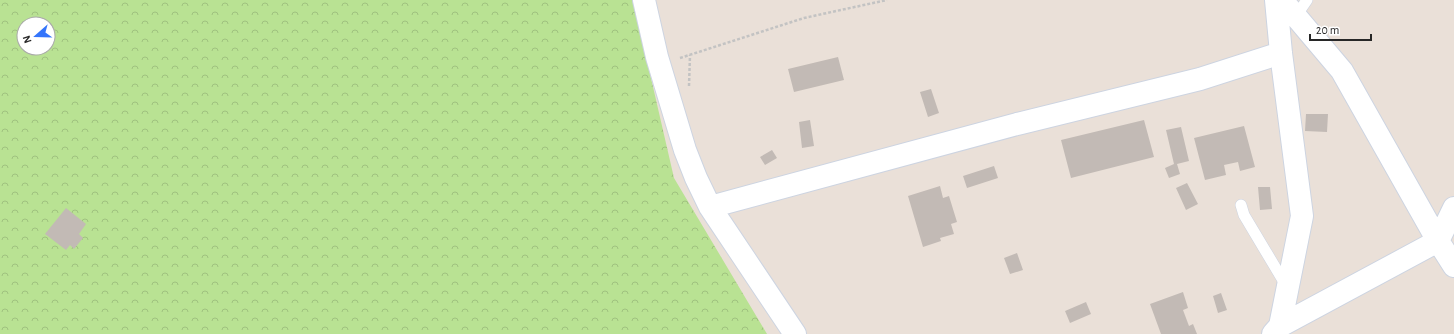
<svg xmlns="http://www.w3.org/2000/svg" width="1454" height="334" font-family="'Alegreya Sans',sans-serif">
<defs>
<pattern id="forest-crowns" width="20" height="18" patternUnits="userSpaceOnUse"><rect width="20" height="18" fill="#b9e293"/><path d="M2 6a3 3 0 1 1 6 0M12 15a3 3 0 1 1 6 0" fill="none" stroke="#9fc27f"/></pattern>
</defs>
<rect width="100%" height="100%" fill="#eae0d8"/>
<path fill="url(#forest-crowns)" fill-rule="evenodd" d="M0,0H633L674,178L767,334H0ZM24,24H48V48H24Z"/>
<path fill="#c2bab5" d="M838,57L844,80L794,92L788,69Z
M931,89L939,113L928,117L920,92Z
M1306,114H1328L1327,132L1305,131Z
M810,120L814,146L802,148L799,122Z
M1144,120L1154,157L1071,178L1061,140Z
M1244,126L1255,167L1240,171L1238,162L1224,165L1226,175L1205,180L1194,138Z
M1181,127L1189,161L1177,164L1180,174L1169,178L1165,168L1174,164L1166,130Z
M772,150L777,158L765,165L760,157Z
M994,166L998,178L967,188L963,176Z
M1187,183L1198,204L1186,210L1176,188Z
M940,186L943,198L949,196L957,222L951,224L954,234L940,238L941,241L923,247L908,196Z
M1258,187H1270L1272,209L1260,210Z
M66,208L86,224L79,234L83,238L74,249L70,245L66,250L45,234Z
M1017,253L1023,270L1010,274L1004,258Z
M1183,292L1188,308L1183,310L1189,326L1193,324L1197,334H1161L1150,304Z
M1221,293L1227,310L1218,313L1213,296Z
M1086,302L1091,314L1070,323L1065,311Z"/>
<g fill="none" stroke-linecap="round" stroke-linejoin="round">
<g stroke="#cdd4e1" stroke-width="12">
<path id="service" d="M1296,16L1307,0
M1241,205L1244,215L1287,287"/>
</g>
<g stroke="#cdd4e1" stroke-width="24">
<path id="minor" d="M644,0L657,57L685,150L696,178L710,207L795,334
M1282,0L1342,71L1438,241L1454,266
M710,207L1017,124L1200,79L1281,53
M1280,326L1438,241L1454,208
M1273,334L1280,326L1302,216L1281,53L1276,0"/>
</g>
<path stroke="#c3c3c3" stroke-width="2.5" stroke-dasharray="3 2" stroke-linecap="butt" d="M680,58L804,18L887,0
M689,86L690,55"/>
<use href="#service" stroke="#fff" stroke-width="11"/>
<use href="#minor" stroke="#fff" stroke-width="22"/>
</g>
<g transform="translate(36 36) rotate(250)"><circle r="19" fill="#ffffff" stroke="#a9a9a9"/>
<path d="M0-3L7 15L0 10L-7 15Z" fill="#3475fb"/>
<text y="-6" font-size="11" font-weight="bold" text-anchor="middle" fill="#272727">N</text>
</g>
<path d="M1310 34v6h61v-6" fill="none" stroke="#272727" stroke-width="2"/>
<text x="1316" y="34" font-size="12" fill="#272727" stroke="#ffffff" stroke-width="3" paint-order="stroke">20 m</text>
</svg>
